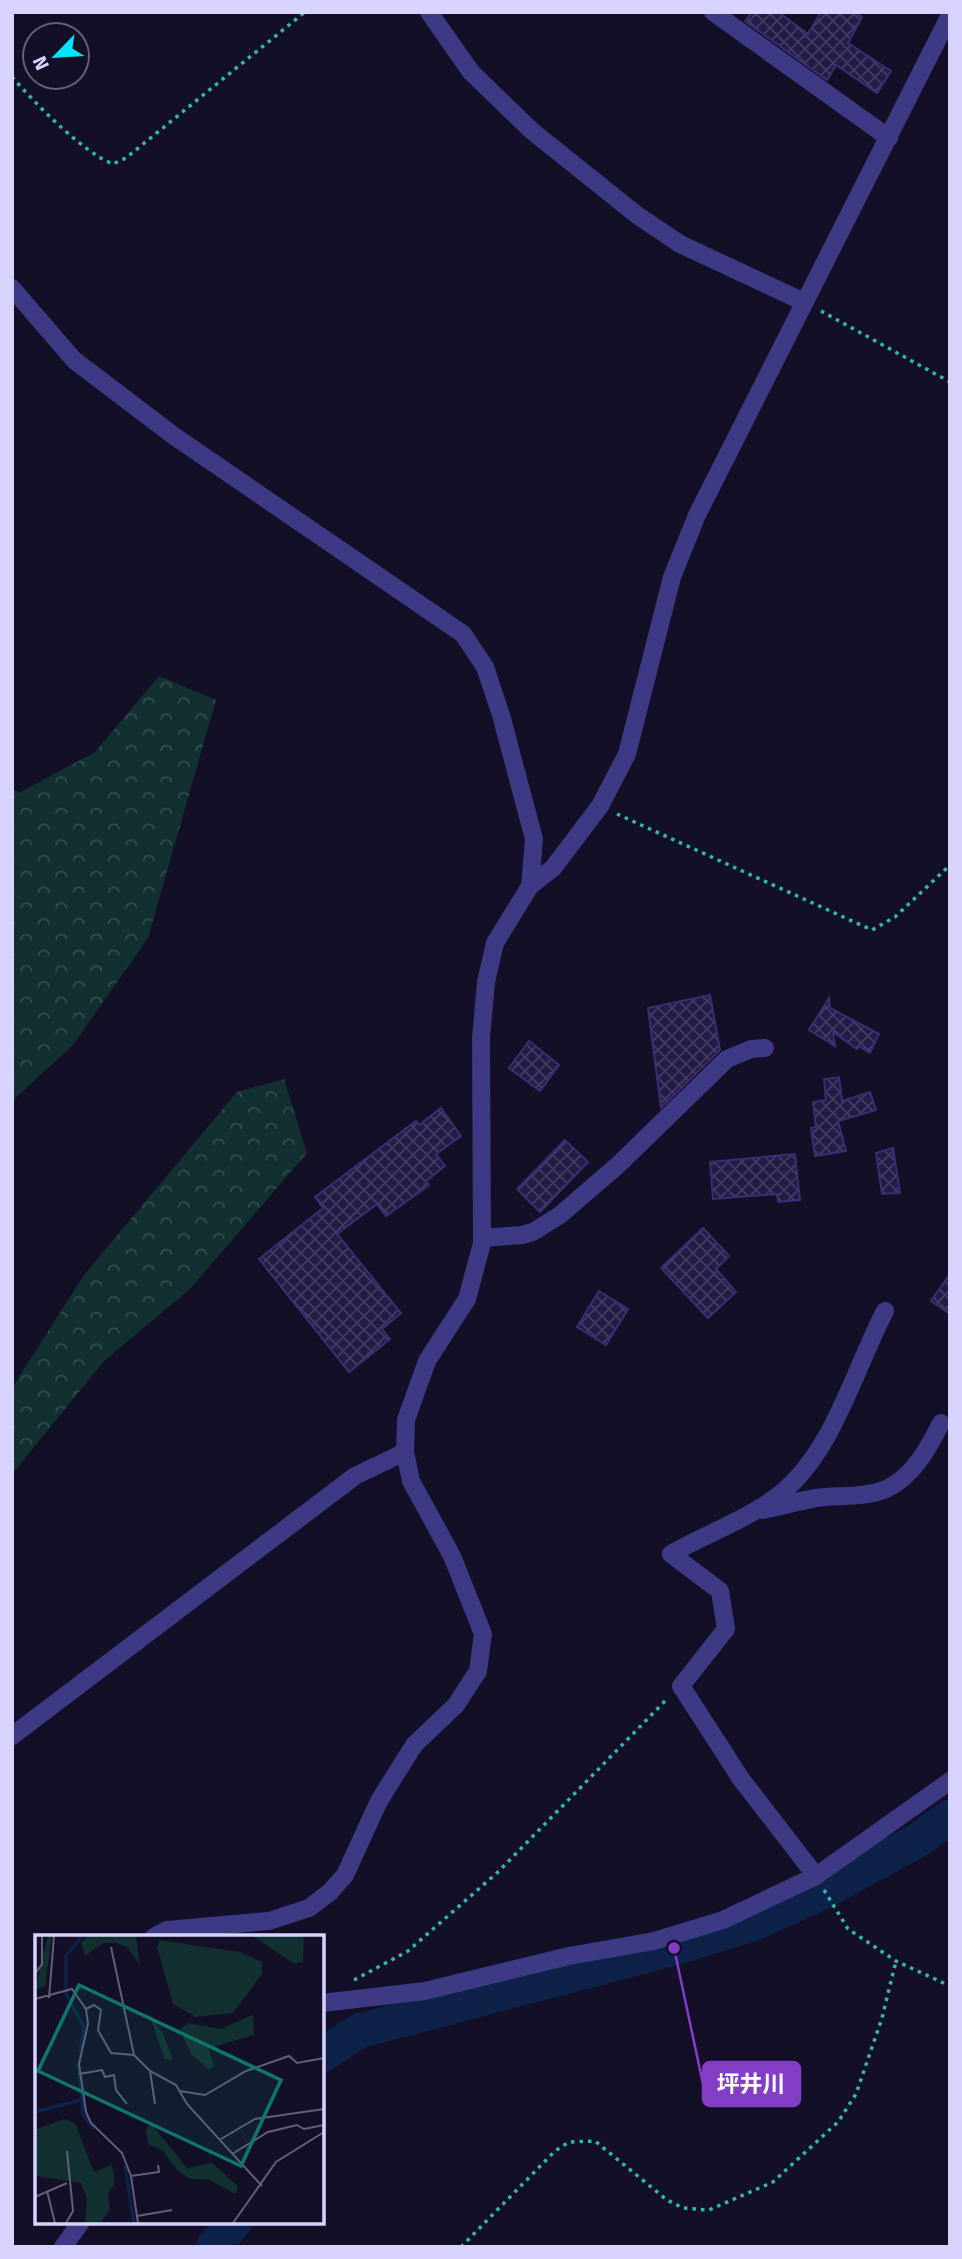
<svg xmlns="http://www.w3.org/2000/svg" width="962" height="2259" font-family="'Fira Sans','Noto Sans JP',sans-serif">
<defs>
<pattern id="forest-crowns" width="20" height="18" patternUnits="userSpaceOnUse" patternTransform="scale(1.75)"><rect width="20" height="18" fill="#12302f"/><path d="M2 6a3 3 0 1 1 6 0M12 15a3 3 0 1 1 6 0" fill="none" stroke="#344d4e"/></pattern>
<pattern id="building-cross-hatch" width="8" height="8" patternUnits="userSpaceOnUse" patternTransform="scale(1.75)"><rect width="8" height="8" fill="#241b47"/><path d="M0 0l8 8M0 8l8-8" fill="none" stroke="#433b63"/></pattern>
</defs>
<rect width="100%" height="100%" fill="#130f26"/>
<path fill="url(#forest-crowns)" d="M159,676L216,700L148,938L73,1045L12,1101V788L19,793L95,752Z
M284,1079L307,1153L190,1289L104,1361L12,1474V1388L84,1275L237,1092Z"/>
<g fill="none" stroke-linecap="round" stroke-linejoin="round">
<path stroke="#0c2248" stroke-width="35" d="M322,2055L359,2031L674,1948L752,1924L825,1891L918,1840L950,1817
M213,2247L235,2222"/>
</g>
<path fill="url(#building-cross-hatch)" stroke="#3b2d73" stroke-width="2" d="M752,12H778L808,34L821,12H854L862,17L848,43L891,71L877,93L836,65L827,80L745,21Z
M710,995L720,1050L661,1108L648,1008Z
M829,998L830,1008L879,1034L870,1053L859,1046L857,1049L833,1032L835,1046L809,1030Z
M529,1041L559,1065L540,1091L509,1068Z
M839,1077L842,1101L870,1092L876,1110L838,1121L846,1151L815,1156L811,1128L816,1127L813,1102L826,1100L824,1079Z
M441,1108L461,1136L436,1154L445,1166L426,1181L429,1185L386,1216L377,1204L337,1234L401,1313L382,1329L390,1339L349,1372L259,1259L323,1208L315,1197L416,1121L419,1125Z
M565,1140L588,1162L540,1212L517,1189Z
M893,1148L900,1193L882,1194L876,1153Z
M795,1154L800,1200L778,1202L777,1194L713,1199L710,1162Z
M703,1228L729,1256L716,1269L736,1292L708,1318L661,1268Z
M950,1274V1314L931,1301Z
M599,1291L628,1309L606,1345L577,1327Z"/>
<g fill="none" stroke-linecap="round" stroke-linejoin="round">
<path stroke="#2fb8b0" stroke-width="3.5" stroke-dasharray="3.5 5" stroke-linecap="butt" d="M12,77C35,103 82,152 113,164L126,158L305,12
M821,311L950,382
M617,814L872,930L895,917L950,865
M824,1890L848,1929L896,1961L950,1986
M354,1980L408,1951L498,1872L667,1699
M461,2247L555,2151L569,2142L595,2141L667,2200L683,2208L709,2210L773,2182L838,2122L856,2094L882,2018L896,1961"/>
<path stroke="#3d3a85" stroke-width="18" d="M429,12L471,72L532,131L637,215L680,244L804,302
M713,12L889,138
M12,288L74,360L174,436L463,634L485,667L501,715L534,839L530,886
M482,1238L522,1235L533,1232L560,1215L618,1165L727,1059L751,1049L765,1048
M762,1510C780,1507 798,1501 816,1498C838,1495 865,1498 886,1489C913,1477 929,1447 941,1423
M12,1736L355,1476L405,1452
M816,1876L741,1779L681,1686L726,1629L720,1591L671,1554C706,1534 746,1520 779,1495C833,1453 854,1370 885,1311
M154,1937L167,1930L269,1921L309,1908L330,1892L345,1875L379,1801L414,1745L456,1705L478,1671L483,1634L452,1556L411,1481L405,1452L406,1420L427,1361L467,1299L482,1243L481,1038L486,982L495,943L530,886L553,868L600,806L627,754L672,577L697,515L950,15
M322,2003L425,1991L569,1956L654,1941L723,1920L816,1876L950,1781
M63,2247L81,2222"/>
</g>
<g transform="translate(35 1935)">
<rect width="289" height="289" fill="#130f26"/>
<path d="M13,1H17L10,51L0,55ZM53,1H101L105,30L92,12L81,8H68L50,21L46,8ZM218,1H269L268,27L258,28ZM124,5L205,17L227,27V39L198,78L161,82L138,69L122,12ZM113,76L128,99L138,125L130,124ZM218,80L219,100L174,113L179,131L174,135L156,119L145,94L153,88L185,94ZM29,184L40,188L59,237L77,230L80,249L73,258L75,275L65,288H50L52,264L46,248L0,241V195ZM115,187L152,233L177,228L203,251L201,259L175,245L155,244L142,235L128,216L113,209L111,195Z" fill="#12302f"/>
<path fill="none" stroke="#0c2248" stroke-width="3.5" d="M45,117L49,92L31,59V21L47,1M43,129L48,179L58,193M0,177L46,165M90,231L99,288"/>
<path fill="none" stroke="#625e7d" stroke-width="2" d="M76,12L99,120M0,39L7,29V1M14,63L19,1M0,64L37,54L51,74L53,89L44,129L51,177L56,188L87,218L96,241L103,288M51,74L59,70L66,75L63,95L76,118L99,120L115,136L141,150L152,169L227,251M115,136L120,169M44,139L67,135L70,142L79,140L81,155L92,169M145,156L170,160L211,136L254,121L262,128L289,123M186,204L220,184L289,174M197,219L233,197L262,190L269,194L289,190M96,241L124,237L123,230M12,256L20,288M0,262L32,248M102,281L137,275M31,288L38,276L32,216M198,288L241,227L289,197"/>
<path fill="#0f766e" fill-opacity="0.15" stroke="#0f766e" stroke-width="3.5" d="M44,50L246,145L206,231L3,136Z"/>
<rect width="289" height="289" fill="none" stroke="#d9d4ff" stroke-width="3.5"/>
</g>
<path fill="none" stroke="#843dc5" stroke-width="2.5" d="M674 1948L703 2084"/>
<circle fill="#843dc5" stroke="#130f26" stroke-width="2.5" cx="674" cy="1948" r="7"/>
<rect fill="#843dc5" stroke="#843dc5" stroke-width="2.5" x="703" y="2062" width="97" height="44" rx="7"/>
<g font-size="23" text-anchor="middle" font-weight="bold" fill="#fff">
<text x="751" y="2092">坪井川</text>
</g>
<rect width="962" height="2259" fill="none" stroke="#d9d4ff" stroke-width="28"/>
<g transform="translate(56 56) rotate(245)"><circle r="33" fill="#130f26" stroke="#625e7d" stroke-width="2"/>
<path d="M0-5L12 26L0 18L-12 26Z" fill="#00e5ff"/>
<text y="-10" font-size="19" font-weight="bold" text-anchor="middle" fill="#d9d4ff">N</text>
</g>
</svg>
